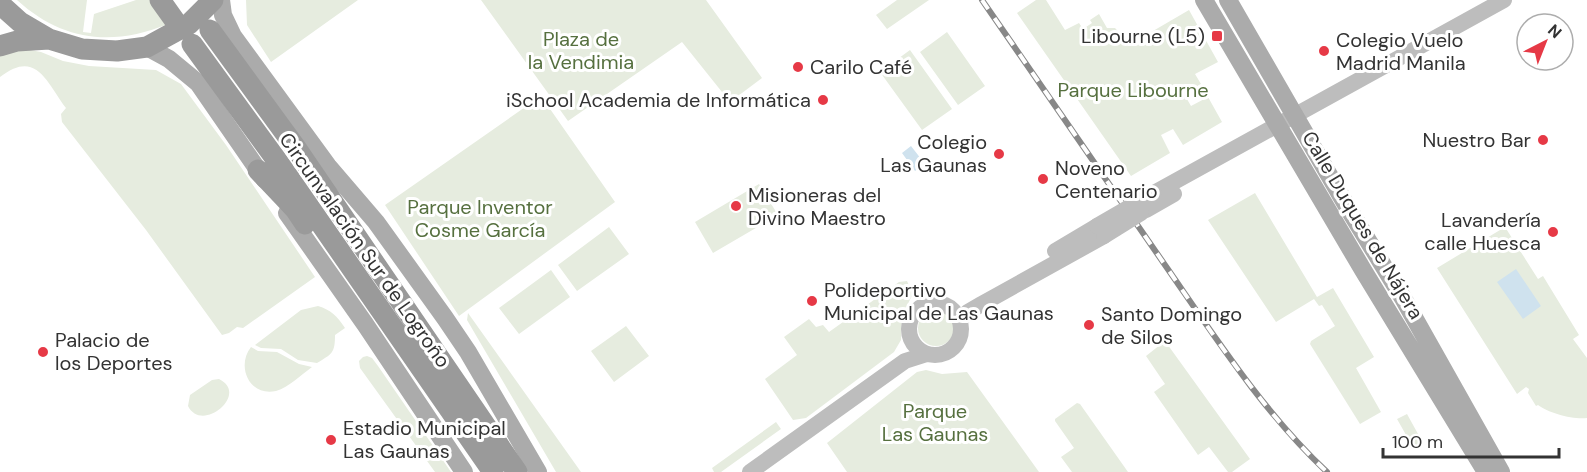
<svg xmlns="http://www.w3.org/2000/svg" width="1587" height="472" font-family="'DM Sans',sans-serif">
<rect width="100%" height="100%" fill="#fff"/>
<path fill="#e6ecdf" d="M17,0H87L83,32L91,33L94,14L136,0H151L168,24C112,47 62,41 17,0Z
M246,0H358L271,62L247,25Z
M481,0H706L762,78L730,102L682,42L568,121Z
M897,0H929L887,29L876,15Z
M1036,0H1046L1065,30L1079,23L1083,29L1092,23L1090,20L1099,14L1107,28H1115C1122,36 1129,41 1141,38L1189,10L1218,62L1195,74L1201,84L1184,94L1191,106L1208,97L1222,122L1183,145L1173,129L1161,135L1170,153L1131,176L1017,13Z
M947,32L985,86L958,105L920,52Z
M19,48L41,52L63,61L89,66L156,70L181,84L226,145L315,277L243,328L237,327L229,333L222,335L146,230L62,122L61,114L66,108C46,81 36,49 0,77V55Z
M910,50L952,109L922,130L880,72Z
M541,96L615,202L459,316L385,205Z
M759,184L778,215L713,253L695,222Z
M1255,193L1317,297L1333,288L1374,357L1356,368L1381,412L1360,424L1310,344L1311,341L1335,326L1322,305L1319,306L1314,299L1276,322L1208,220Z
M609,227L629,254L577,291L558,265Z
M1505,227L1538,279L1543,276L1579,335L1573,339L1587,358V418C1574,420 1548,413 1538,405L1536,406L1528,393L1529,389L1526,387L1517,394L1437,268Z
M551,270L570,297L519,334L499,308Z
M907,281L913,294L902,315L901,340L894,352L806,418L793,420L765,379L797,355L784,337L809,319L816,327L823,325L829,332L899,282Z
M318,306C331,310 337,316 345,328L335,335C335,353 332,354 317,363L298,360L281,349L261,348L255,345L301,310Z
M918 328a18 18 0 1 1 36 0a18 18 0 1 1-36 0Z
M468,313L581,472H556L467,320Z
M626,326L649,356L614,382L591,351Z
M1165,341L1250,459L1232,472H1228L1209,447L1198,455L1154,392L1165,384L1146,356Z
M251,347L258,351L277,352L299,364L312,367C301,375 289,387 276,391C249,397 236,366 251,347Z
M367,356L372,358L378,366L451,472H435L360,368L359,361L363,357Z
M926,370L942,374L967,372L1039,472H847L827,443L917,372Z
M219,379C250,394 202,434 188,406L190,395L212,380Z
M1077,403L1080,404L1128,472H1072L1061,457L1074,448L1055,421V419Z
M1407,414L1423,443L1414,449L1397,419Z
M776,422L781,429L721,472H714L712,468Z"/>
<path fill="#cfe2ee" d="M911,146L925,164L915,171L902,153Z
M1516,269L1541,306L1523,319L1497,282Z"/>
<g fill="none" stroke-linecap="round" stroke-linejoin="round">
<path stroke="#bdbdbd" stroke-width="16" d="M1154,193L1504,0
M1146,210L1174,194
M1055,251L1097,226
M909 329a26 26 0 1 1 52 0a26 26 0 1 1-52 0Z
M960,320L968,312L980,305L1104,236
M750,472L905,361L927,354"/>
<path stroke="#ababab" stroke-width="18" d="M221,0L223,15L233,36L328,166L376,222L445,318L468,352L538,472
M1204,0L1363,270L1486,472
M1228,0L1348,208L1403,298L1501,472
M147,47L169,59L198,83L265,180
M287,213L365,324L464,472"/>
<path stroke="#9a9a9a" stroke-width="21" d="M160,0L175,21
M0,4L20,22L49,39L82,49L117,51L147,47L189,24L213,0
M210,30L296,148L517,472
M192,44L278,162L493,472
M0,46L17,41L49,39
M258,170L295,209L305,224"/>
<g stroke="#888" stroke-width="6">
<path id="rail" d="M982,0C1043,88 1104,177 1165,265C1215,337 1264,413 1327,472"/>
</g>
<use href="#rail" stroke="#fff" stroke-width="4" stroke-dasharray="11" stroke-linecap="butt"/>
<path stroke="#bdbdbd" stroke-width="16" d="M1097,226L1154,193
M1104,236L1141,213"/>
</g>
<g fill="#e63946" stroke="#fff" stroke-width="2">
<rect x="1211" y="30" width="12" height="12" rx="3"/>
<circle cx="1324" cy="51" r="6"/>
<circle cx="798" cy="67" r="6"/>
<circle cx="823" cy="100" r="6"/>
<circle cx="1543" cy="140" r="6"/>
<circle cx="999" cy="154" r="6"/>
<circle cx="1043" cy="179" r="6"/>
<circle cx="736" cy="206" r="6"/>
<circle cx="1553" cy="232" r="6"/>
<circle cx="812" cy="301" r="6"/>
<circle cx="1089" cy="325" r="6"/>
<circle cx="43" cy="352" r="6"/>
<circle cx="331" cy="440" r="6"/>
</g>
<g text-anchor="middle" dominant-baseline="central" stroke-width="6" stroke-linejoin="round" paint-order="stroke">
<g font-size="20" fill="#333" stroke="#fff" text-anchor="start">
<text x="1205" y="36" text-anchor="end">Libourne (L5)</text>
<text x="1336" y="40">Colegio Vuelo<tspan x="1336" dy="23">Madrid Manila</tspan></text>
<text x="810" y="67">Carilo Café</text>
<text x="811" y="100" text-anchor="end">iSchool Academia de Informática</text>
<text x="1531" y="140" text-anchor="end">Nuestro Bar</text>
<text x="987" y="142" text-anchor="end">Colegio<tspan x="987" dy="23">Las Gaunas</tspan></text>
<text x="1055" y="168">Noveno<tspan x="1055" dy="23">Centenario</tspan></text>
<text x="748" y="195">Misioneras del<tspan x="748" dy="23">Divino Maestro</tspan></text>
<text x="1541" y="220" text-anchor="end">Lavandería<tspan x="1541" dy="23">calle Huesca</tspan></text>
<text x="824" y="290">Polideportivo<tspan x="824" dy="23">Municipal de Las Gaunas</tspan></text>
<text x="1101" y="314">Santo Domingo<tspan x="1101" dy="23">de Silos</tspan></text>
<text x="55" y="340">Palacio de<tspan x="55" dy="23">los Deportes</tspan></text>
<text x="343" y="428">Estadio Municipal<tspan x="343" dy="23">Las Gaunas</tspan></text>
</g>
<g font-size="20" fill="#56703f" stroke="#fff">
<text x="581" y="39">Plaza de<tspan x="581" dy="23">la Vendimia</tspan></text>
<text x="1133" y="90">Parque Libourne</text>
<text x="480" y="207">Parque Inventor<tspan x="480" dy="23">Cosme García</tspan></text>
<text x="935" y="411">Parque<tspan x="935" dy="23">Las Gaunas</tspan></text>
</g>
<g font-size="20" fill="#333" stroke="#fff">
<text transform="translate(1363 225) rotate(59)">Calle Duques de Nájera</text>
<text transform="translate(365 250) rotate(55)">Circunvalación Sur de Logroño</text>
</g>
</g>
<g transform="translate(1545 42) rotate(42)"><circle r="28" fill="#ffffff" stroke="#adadad" stroke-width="1.5"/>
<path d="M0-4.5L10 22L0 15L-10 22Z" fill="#e63946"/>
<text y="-9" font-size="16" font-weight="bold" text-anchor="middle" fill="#333333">N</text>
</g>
<path d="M1383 448v9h176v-9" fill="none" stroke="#333333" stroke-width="3"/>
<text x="1392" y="448" font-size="18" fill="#333333" stroke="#ffffff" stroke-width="4.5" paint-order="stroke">100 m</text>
</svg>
